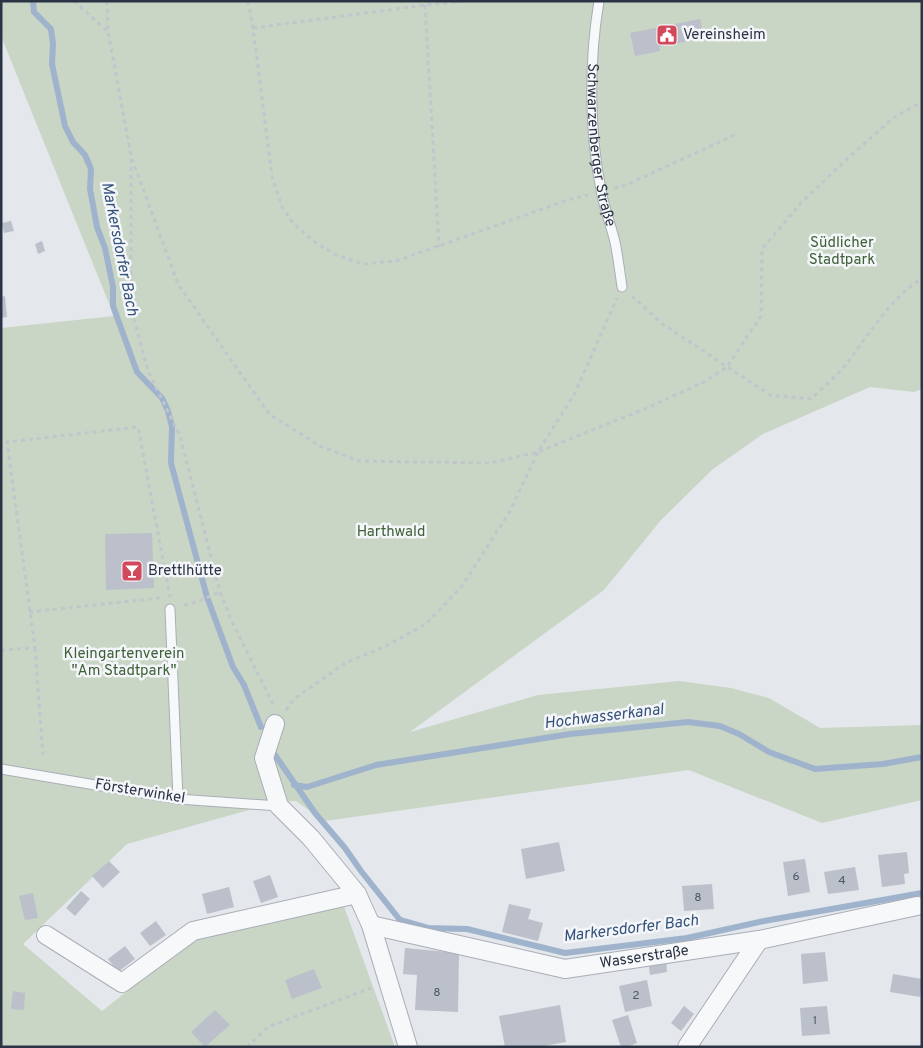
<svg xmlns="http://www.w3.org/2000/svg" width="923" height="1048" font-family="Overpass,sans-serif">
<rect width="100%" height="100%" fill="#e4e7ec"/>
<path fill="#c9d6c5" d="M1,1H922V389L914,392L870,387L763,434L713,469L661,520L604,590L410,732L538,695L679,681L731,688L769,698L820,728L922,725V800L822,823L689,770L325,821L296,801L277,802L127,844L23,944L102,1011L196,937L342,901L395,1047H1V328L114,316L1,36Z"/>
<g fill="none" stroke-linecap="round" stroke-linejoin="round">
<path stroke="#9fb4cc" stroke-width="6" d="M33,1L34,12L51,29L53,44L52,64L65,126L73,142L85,155L91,169L90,189L97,227L105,248L113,287V306L137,372L162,398L168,411L172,427L171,463L207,597L233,667L244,685L261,727
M275,755L315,813L345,848L361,871L400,920L428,928L467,929L565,953L687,938L764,921L922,893
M294,785L307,787L376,765L570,734L688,722L720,726L739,734L769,752L815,769L883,764L922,757"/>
</g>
<path fill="#bbc0ca" d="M700,19L704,38L659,47L660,51L635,56L630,33Z
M11,221L14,231L4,233L2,223Z
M42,241L45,251L38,254L35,244Z
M5,296L7,317L1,318V297Z
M152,533L154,588L106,590L105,534Z
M559,842L565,871L526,879L521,849Z
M907,852L909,873L904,874L905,884L882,887L878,855Z
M805,859L810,892L788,896L783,862Z
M109,861L120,872L103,888L92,876Z
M855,867L859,890L828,894L824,872Z
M270,875L278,897L261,903L253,881Z
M712,884L714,909L684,911L682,886Z
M229,887L234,907L207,914L202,894Z
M81,891L90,899L75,916L66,908Z
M33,893L38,918L25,920L19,896Z
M509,904L531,909L528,919L543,923L538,941L502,932Z
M156,921L166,935L150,946L140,933Z
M125,946L135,959L118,972L108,959Z
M405,948L459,953L458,1012L415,1010L417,975L403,974Z
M825,952L828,981L803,984L801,954Z
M666,959L667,972L650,975L648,961Z
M314,969L322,988L292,999L285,980Z
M893,974L922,979L920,997L890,992Z
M647,980L652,1006L625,1012L619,986Z
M13,991L25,993L24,1010L11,1009Z
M560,1005L566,1042L538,1047H505L499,1016Z
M684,1006L694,1014L681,1031L671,1023Z
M827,1006L830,1034L802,1036L800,1008Z
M215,1010L230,1025L205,1047L191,1032Z
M628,1015L637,1043L627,1047H621L612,1020Z"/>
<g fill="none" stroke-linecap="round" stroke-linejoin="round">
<g stroke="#a9aeb7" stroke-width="11">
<g id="lane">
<path id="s1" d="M599,1C589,61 589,130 601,190C604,208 611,225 615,242C618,257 620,272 622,287"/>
<path d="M170,609L178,799"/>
<path d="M1,769L178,799L279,806"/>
</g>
</g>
<g stroke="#a9aeb7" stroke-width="20">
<g id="street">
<path d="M275,724L264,758L279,806L311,838L357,894L371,925L408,1047"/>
<path id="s2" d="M371,925L565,969L759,940L917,906"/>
<path d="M46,935L122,983L193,931L357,894"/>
<path d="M687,1047L759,940"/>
</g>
</g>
<path stroke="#c2c5cb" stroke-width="3" stroke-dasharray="4 4" stroke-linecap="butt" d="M74,1L107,31
M107,1L108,31L131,156L178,284L269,414L320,446L359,461L490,463L538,452L647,408L704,382L727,367L761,316L762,249L801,203L847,159L893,118L922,102
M248,1L253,28L272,176L282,207L293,223L313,241L336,255L363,264L396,261L571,199L588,195
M425,5L439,247
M253,28L425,5L468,1
M131,159V308L148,371L180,436L220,592L232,622L274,706
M614,188L626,185L739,133
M632,296L661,323L770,395L811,399C823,387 837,376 847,363C870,333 890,299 922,278
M184,605L196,602L220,592
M29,612L160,598
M35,648L43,755
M1,650L35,648L7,442L138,427L170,597
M286,710L295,698L347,662L384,647L426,624L462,586L509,513L538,452L575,393L617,298
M247,1047L268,1027L371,988"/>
<use href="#lane" stroke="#f7f8fa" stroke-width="9"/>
<use href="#street" stroke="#f7f8fa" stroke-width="18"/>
</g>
<defs>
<g id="civic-square" transform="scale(1.125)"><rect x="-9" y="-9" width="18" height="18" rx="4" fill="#d1495b" stroke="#f4f6f9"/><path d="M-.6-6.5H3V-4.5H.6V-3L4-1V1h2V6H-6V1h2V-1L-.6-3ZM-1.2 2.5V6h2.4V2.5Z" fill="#fff"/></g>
<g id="bar-square" transform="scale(1.125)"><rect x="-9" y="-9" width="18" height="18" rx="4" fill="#d1495b" stroke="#f4f6f9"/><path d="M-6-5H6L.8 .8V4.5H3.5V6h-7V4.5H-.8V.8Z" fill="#fff"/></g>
</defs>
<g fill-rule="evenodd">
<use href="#civic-square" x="667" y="35"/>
<use href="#bar-square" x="132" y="571"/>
</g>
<g text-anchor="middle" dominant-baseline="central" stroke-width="5" stroke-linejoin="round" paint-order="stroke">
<g font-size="12" fill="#4f5766">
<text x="796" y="877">6</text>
<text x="842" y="881">4</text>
<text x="698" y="898">8</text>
<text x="437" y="993">8</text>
<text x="636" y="996">2</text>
<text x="815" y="1021">1</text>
</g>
<g font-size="15" fill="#2b3445" stroke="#f4f6f9" text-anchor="start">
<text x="683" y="35">Vereinsheim</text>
<text x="148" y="571">Brettlhütte</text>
</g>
<g font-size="15" fill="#2b3445" stroke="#f4f6f9">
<text stroke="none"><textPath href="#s1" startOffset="145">Schwarzenberger Straße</textPath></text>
<text transform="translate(140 792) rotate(9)">Försterwinkel</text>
<text stroke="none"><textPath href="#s2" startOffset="279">Wasserstraße</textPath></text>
</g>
<g font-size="15" fill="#3f6138" stroke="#f4f6f9">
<text x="842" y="243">Südlicher<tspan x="842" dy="17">Stadtpark</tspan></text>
<text x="391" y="532">Harthwald</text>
<text x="124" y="654">Kleingartenverein<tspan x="124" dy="17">"Am Stadtpark"</tspan></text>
</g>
<g font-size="16" font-style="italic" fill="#34527a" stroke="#f4f6f9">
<text transform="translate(119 249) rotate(79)">Markersdorfer Bach</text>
<text transform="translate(604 717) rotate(-7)">Hochwasserkanal</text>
<text transform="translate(631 929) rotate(-7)">Markersdorfer Bach</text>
</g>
</g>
<rect width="923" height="1048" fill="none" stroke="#2b3445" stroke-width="5"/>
</svg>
